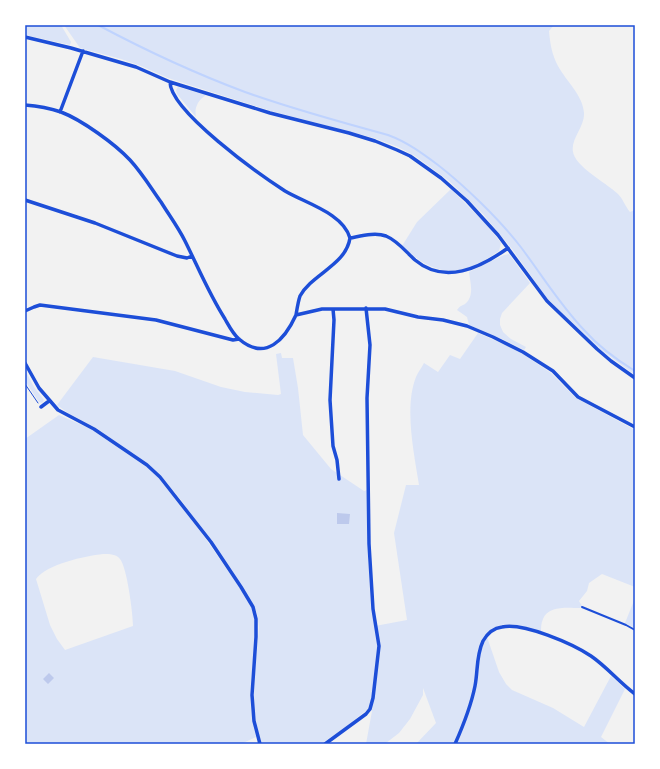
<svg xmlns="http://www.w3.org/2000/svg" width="660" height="769" font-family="'Space Grotesk',sans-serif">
<rect width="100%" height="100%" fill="#f2f2f2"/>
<path fill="#dbe4f7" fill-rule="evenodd" d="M25,25H61L71,42L70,45L25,35Z
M64,25H554L549,31C550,43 552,55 558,66C566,81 583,95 584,113C585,129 565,143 576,159C584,171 607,184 618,194C623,199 625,206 630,212L635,210V375L601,350L559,310L546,297L512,249L483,214L449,181L415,156L398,147L374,138L271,111L168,78L141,66L121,59L80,48Z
M178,87L206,95C198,100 194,108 196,117L177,94L176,90Z
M451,189L486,224L501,243L499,251C461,277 437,279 402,246L417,222Z
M509,254L530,283L502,313L500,319V325L503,332L511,339L526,347L524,350L502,339L469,325L467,317L457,310C460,306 461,306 465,304C475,296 470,282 469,272L504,255Z
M478,333L517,350L551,373L576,398L635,430V587L602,574L589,583L587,591L579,601L582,606L580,608C569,608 548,605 543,619C541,623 541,628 541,632C521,626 502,617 486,634L499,672L506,684L512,690L553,708L584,727L611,676L625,689L601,737L610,744H416L436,723L423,688V695L410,719L399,733L386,743L366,744L372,711L368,709L344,728L321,744H262C248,703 256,669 259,627L257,613L254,607L232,570L181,500L161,476L98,429L68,413L57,405L93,357L175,371L221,387L245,392L278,395L281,394L276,354L281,353L282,358H293L298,388L303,435L331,469L364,491L367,490V538L371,610L375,626L407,620L394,533L406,485H419C414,453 404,407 416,377C418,372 422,367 424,363L438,372L450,355L460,359Z
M25,370L34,387L44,400L42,403L39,402L25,381Z
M59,415L91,429L148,468L159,478L203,535L240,588L252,608L256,626L250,695L251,709L256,737L241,744H25V439ZM103,554C110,554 116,554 120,559C127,567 133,614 133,626L65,650L57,639L50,625L36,579C47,564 85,556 103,554Z
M635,598V628L625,623Z"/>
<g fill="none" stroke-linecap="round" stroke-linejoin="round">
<path stroke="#bfd3fe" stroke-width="2" d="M98,25C145,50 194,73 245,92C292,109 340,122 388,135C407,142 422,153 438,165C465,186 499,219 520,246C542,275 560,305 585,331C599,347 617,360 635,371"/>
</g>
<path fill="#bdc9ec" d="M337,513L350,514L349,524H337Z
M49,673L54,678L48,684L43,679Z"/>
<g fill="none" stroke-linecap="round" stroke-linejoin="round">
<path stroke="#1d4ed8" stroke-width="1" d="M25,384L38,403"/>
<path stroke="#1d4ed8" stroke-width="2" d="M582,607L626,625L635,630"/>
<path stroke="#1d4ed8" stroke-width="3.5" d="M25,37L71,48L136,67L170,82L270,113L349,133L375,141L397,150L410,156L441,178L467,201L498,235L547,301L597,349L611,361L635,378
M170,82C170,111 260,175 285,191C305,203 343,213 350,238
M25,105C37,106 49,108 61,112C82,120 115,144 130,160C142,173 151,188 161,202C169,215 178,227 185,241C198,267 209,294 225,319C229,326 233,334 239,339C266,362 285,339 296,315L322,309H385L418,317L443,320L467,326L493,337L523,352L553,371L578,397L635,427
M60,112L83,51
M25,200L95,223L177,256L187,258L192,256
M333,309L334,320L330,400L333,446L337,460L339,479
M25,311L34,307L40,305L156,320L233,340L239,339
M296,315C297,309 298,302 300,296C312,274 346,265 350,238C361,236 375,232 386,236C398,241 406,252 415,260C445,285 480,268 508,248
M25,363L39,388L58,410L94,429L147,465L160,477L211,542L241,587L253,607L256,619V637L252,695L254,721L260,744
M41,407L49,401
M325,744L366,714L370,709L373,698L379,646L373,609L369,544L367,398L370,345L366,308
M455,744C463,726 471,706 475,686C478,671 476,656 483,641C487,634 494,628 502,627C523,622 573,644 591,656C607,667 619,682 635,694"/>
</g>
<rect width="660" height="769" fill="none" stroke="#ffffff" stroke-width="52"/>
<rect x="26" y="26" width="608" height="717" fill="none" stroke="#1d4ed8" stroke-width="1.5"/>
</svg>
